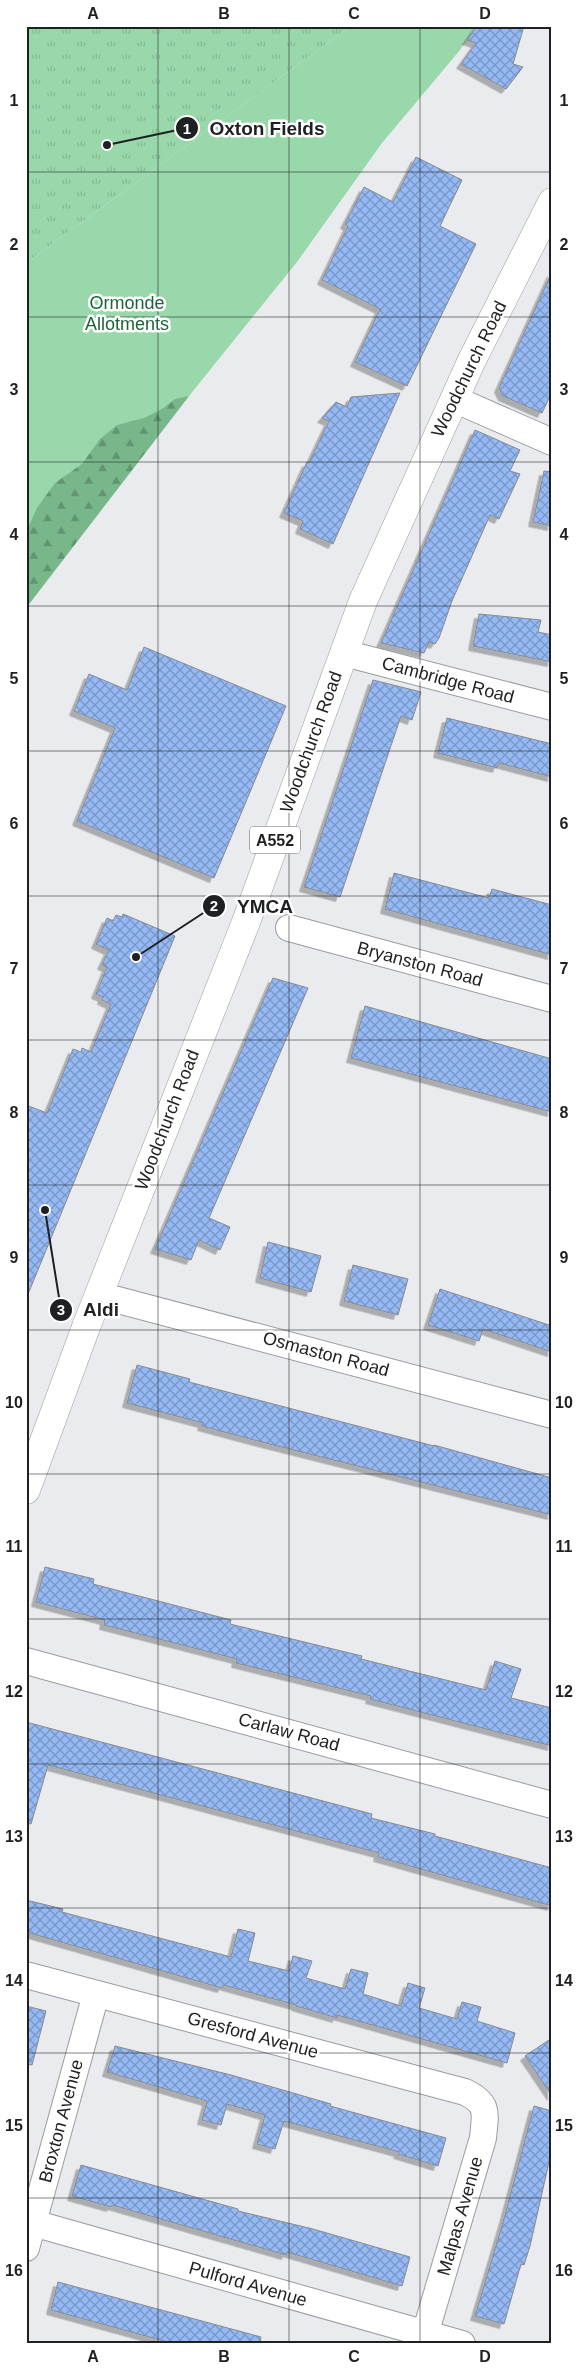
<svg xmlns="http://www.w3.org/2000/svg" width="578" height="2370" font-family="Helvetica,sans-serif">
<defs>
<pattern id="forest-firs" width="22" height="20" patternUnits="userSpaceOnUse" patternTransform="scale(1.25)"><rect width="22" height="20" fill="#77b78a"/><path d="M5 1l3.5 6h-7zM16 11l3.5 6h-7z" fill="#619470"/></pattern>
<pattern id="park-tufts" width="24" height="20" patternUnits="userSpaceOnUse" patternTransform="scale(1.25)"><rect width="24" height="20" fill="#99d8ab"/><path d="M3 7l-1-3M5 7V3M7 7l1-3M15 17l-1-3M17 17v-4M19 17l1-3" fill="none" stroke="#83b993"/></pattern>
<pattern id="building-cross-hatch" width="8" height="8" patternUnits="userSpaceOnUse" patternTransform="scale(1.25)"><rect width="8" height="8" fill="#95b9f4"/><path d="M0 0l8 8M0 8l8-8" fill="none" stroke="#7996c5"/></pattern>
<filter id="shadow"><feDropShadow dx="-4.5" dy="4.5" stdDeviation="0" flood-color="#0004"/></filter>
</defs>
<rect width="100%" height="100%" fill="#e9ebef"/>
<path fill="#99d8ab" d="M351,26H477L460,50L382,143L297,262L189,396L26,608V263Z"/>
<path fill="url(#forest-firs)" d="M189,396L26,608V532L37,508L55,483L82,464L100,439L117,425L144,418L162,409L175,399Z"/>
<path fill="url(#park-tufts)" d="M26,26H351L26,263Z"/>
<path fill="url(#building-cross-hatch)" stroke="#888a8d" filter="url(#shadow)" d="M477,26H524L513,64L523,67L506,89L461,64L476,43L467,40Z
M416,157L462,180L440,226L476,244L407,386L355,362L380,309L322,280L348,226L345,224L364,187L393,202Z
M552,272V392L542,413L503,396L499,388Z
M400,393L333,544L300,529L303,521L284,513L307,462L309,463L329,421L322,418L336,402L347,407L351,397Z
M475,430L520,450L510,471L520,474L499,519L490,515L452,601L439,638L435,644L429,642L424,653L381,643Z
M544,471L552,472V526L533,522Z
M479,614L541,620L538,632L552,635V662L473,646Z
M144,647L286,706L214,878L77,821L115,728L74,711L89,674L127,690Z
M373,680L421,692L412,720L401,716L340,897L304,887Z
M447,718L552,744V777L499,763L497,768L438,753Z
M394,873L489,898L492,889L552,905V955L385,909Z
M123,914L175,936L26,1299V1105L47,1113L73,1049L81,1052L82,1048L91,1052L111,1004L102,1000L103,997L96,994L107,967L102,965L109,950L96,944L107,918L113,921L116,915L122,917Z
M273,978L308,988L209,1218L230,1227L220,1250L199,1240L191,1260L155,1249Z
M365,1006L552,1059V1112L351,1058Z
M268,1242L321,1256L311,1292L260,1278Z
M353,1265L408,1279L398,1315L344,1301Z
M440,1289L552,1326V1352L483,1329L479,1341L428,1325Z
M137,1365L190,1379L189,1382L434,1446V1445L552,1478V1515L254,1440L202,1426L203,1423L127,1403Z
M45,1567L94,1579L93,1584L231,1620L230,1624L362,1656L361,1659L486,1690L495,1661L521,1669L511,1698L552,1708V1746L370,1699L371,1696L236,1663L237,1659L104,1625L105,1620L36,1602Z
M26,1722L372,1814L371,1818L435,1834V1836L552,1868V1906L378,1857L379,1853L48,1765L31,1824L26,1823Z
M26,1900L63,1909L62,1912L231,1957L238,1929L255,1933L248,1961L289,1971L293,1956L312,1961L306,1978L345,1989L351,1969L368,1973L363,1994L401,2006L408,1983L425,1988L419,2008L457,2019L462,2002L481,2007L477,2021L515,2033L507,2063L337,2015V2018L296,2006V2005L223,1985L222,1988L26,1932Z
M26,2006L46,2011L32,2065L26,2064Z
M552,2038V2096L525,2056Z
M115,2046L231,2075L331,2104L330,2106L446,2138L438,2166L398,2154L399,2152L284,2121L275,2149L257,2144L265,2115L227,2104L221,2125L202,2120L207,2101L107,2072Z
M534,2106L552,2111V2149L530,2246L524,2265L521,2264L504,2324L475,2316L504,2219Z
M81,2165L238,2209V2211L313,2229L410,2257L402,2286L287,2252L286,2255L112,2205L111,2207L72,2196Z
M58,2282L261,2337L260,2344H175L51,2310Z"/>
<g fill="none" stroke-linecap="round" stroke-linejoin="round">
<g stroke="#9a9c9f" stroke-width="28">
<path id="minor" d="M454,399L552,442
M344,653L552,707
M289,928L552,999
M99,1295L552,1415
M26,1661L552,1805
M26,1975L465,2092C490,2104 485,2114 483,2138L425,2334
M33,2223L462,2344
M26,2248L96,1994"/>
</g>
<g stroke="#9a9c9f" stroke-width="29">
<path id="trunk" d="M26,1490L86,1327L246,922L363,601L472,360L552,202"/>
</g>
<use href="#minor" stroke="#fff" stroke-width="26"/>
<use href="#trunk" stroke="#fff" stroke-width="28"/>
</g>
<path fill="none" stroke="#1f2021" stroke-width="1" stroke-opacity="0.55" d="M158,26V2344M289,26V2344M420,26V2344M26,172H552M26,317H552M26,462H552M26,606H552M26,751H552M26,896H552M26,1040H552M26,1185H552M26,1330H552M26,1474H552M26,1619H552M26,1764H552M26,1908H552M26,2053H552M26,2198H552"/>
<g text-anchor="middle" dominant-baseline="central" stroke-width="5" stroke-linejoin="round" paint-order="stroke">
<rect fill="#fff" stroke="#626364" stroke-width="1" x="250" y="826.5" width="50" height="27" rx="4"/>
<g font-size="16" font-weight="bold" fill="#1f2021">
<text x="275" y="840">A552</text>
</g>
<g font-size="18" fill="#1d643a" stroke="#fff">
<text x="127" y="303">Ormonde<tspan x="127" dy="21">Allotments</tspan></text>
</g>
<g font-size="18" fill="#1f2021" stroke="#fff">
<text transform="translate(469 369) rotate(-64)">Woodchurch Road</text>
<text transform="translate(448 680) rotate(15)">Cambridge Road</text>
<text transform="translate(311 742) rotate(-70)">Woodchurch Road</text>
<text transform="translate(420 964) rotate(15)">Bryanston Road</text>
<text transform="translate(167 1120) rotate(-69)">Woodchurch Road</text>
<text transform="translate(326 1354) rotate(15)">Osmaston Road</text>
<text transform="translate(289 1732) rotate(15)">Carlaw Road</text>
<text transform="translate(253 2035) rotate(15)">Gresford Avenue</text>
<text transform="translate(61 2121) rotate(-75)">Broxton Avenue</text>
<text transform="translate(460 2216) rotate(-74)">Malpas Avenue</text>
<text transform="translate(248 2284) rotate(16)">Pulford Avenue</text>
</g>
</g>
<path fill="none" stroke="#1f2021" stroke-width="2" d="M107 145L187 128M136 957L214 906M45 1210L61 1310"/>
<g fill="#1f2021" stroke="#fff" stroke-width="2">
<circle cx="107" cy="145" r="5"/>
<circle cx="136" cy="957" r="5"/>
<circle cx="45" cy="1210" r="5"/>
<circle cx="187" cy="128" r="12"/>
<circle cx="214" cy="906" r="12"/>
<circle cx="61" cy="1310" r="12"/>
</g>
<g font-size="15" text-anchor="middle" font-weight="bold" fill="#fff">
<text x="187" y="134">1</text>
<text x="214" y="911">2</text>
<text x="61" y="1315">3</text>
</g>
<g font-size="19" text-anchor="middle" font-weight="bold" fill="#1f2021" stroke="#fff" stroke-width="5" stroke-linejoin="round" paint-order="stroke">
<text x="267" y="135">Oxton Fields</text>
<text x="265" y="913">YMCA</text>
<text x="101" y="1316">Aldi</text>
</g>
<rect width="578" height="2370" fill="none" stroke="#ffffff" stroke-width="55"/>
<rect x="28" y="28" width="522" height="2314" fill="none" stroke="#1f2021" stroke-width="2"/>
<g font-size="16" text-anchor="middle" font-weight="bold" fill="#1f2021">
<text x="93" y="19">A</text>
<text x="224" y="19">B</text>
<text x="354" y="19">C</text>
<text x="485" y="19">D</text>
<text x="14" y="106">1</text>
<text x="564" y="106">1</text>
<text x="14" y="250">2</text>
<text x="564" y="250">2</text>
<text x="14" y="395">3</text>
<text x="564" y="395">3</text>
<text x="14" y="540">4</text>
<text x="564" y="540">4</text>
<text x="14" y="684">5</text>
<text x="564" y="684">5</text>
<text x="14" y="829">6</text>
<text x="564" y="829">6</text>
<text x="14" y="974">7</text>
<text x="564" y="974">7</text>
<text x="14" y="1118">8</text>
<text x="564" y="1118">8</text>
<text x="14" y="1263">9</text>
<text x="564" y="1263">9</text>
<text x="14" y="1408">10</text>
<text x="564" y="1408">10</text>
<text x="14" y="1552">11</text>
<text x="564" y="1552">11</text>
<text x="14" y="1697">12</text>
<text x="564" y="1697">12</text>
<text x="14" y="1842">13</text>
<text x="564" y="1842">13</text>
<text x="14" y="1986">14</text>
<text x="564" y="1986">14</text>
<text x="14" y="2131">15</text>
<text x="564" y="2131">15</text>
<text x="14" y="2276">16</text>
<text x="564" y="2276">16</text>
<text x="93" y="2362">A</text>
<text x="224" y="2362">B</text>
<text x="354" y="2362">C</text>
<text x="485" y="2362">D</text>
</g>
</svg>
